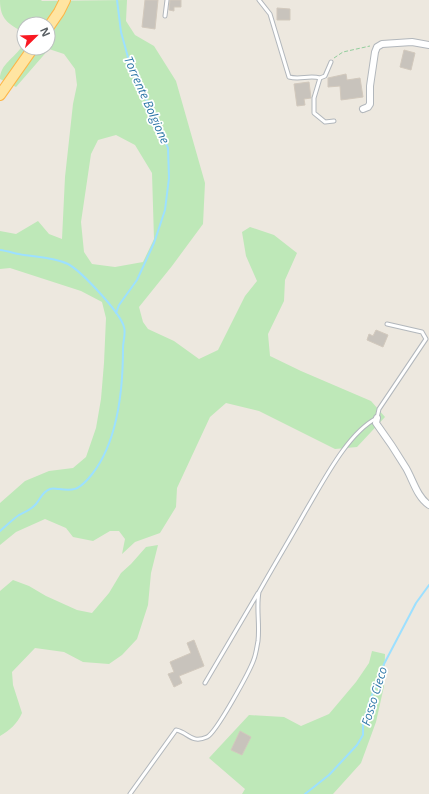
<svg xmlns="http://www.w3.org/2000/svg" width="429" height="794" font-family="'Open Sans',sans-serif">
<rect width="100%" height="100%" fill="#ede8df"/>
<path fill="#bee8b8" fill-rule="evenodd" d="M0,0H41L42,1L127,0L126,21L135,35L154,46L176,81L205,183L203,224L172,266L139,307L143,322L148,329L174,341L199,359L218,350L245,296L257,281L246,256L242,232L250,227L274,235L297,253L285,280L284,301L268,334L270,356L301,371L371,401L385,417L357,447L335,449L259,411L226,403L210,417L177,488L176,507L160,533L135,542L122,554L125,539L119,531H110L93,541L73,537L66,528L45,519L16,532L0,545V503L25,481L49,471L73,468L86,457L96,428L101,399L104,363L106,318L102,302L81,291L10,268L0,269V231L16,234L38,221L49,234L62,239L65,177L73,104L77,85L75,69L64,54L49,49L16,87L0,79C0,64 15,58 22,46C23,42 23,37 24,33C8,23 0,20 0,0ZM24,24H48V48H24ZM116,135L135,145L152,173L154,239L143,262L115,267L92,264L84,252L81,222L91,154L98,140Z
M158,545L151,573L148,605L137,639L122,655L109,664L83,662L64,652L35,648L12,672L13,685L22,713C17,724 10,730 0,736V591L13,580L29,586L46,596L77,610L92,613L109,593L121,573L131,564L146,547Z
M372,651L385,654L384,686L376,722L361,763L333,794H242L245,789L209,758L249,715L284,717L301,726L329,714L356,682L369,663Z"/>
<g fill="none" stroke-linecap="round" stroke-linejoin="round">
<path stroke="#9de0ff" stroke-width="2" d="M0,250C8,251 16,254 24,255C38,257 54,257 68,264C81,271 120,312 124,327C126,333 123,341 123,348C123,390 118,446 88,479C78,490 73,491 59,489C56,489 53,488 50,489C42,492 41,498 36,504C31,510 25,512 19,515C12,520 6,526 0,531
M116,313L119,305L137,280L154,243L165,210L169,178L168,148L129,61L121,32L117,0
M305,794L329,775L357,745L363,735V725L369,703L384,664L416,603L429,585"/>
</g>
<path fill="#c8c3bc" stroke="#d2c9bd" d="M145,0H158L155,29L142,27Z
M170,0H181V7H174V11L169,10Z
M277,8L290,9V20H277Z
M404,50L415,53L411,70L400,67Z
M346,74L347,80L360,78L363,97L341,100L340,86L328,87V78Z
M309,82L311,98L304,99L305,105L297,106L294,84Z
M376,330L388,335L383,347L367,340L369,334L373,336Z
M194,640L204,666L179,676L182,683L174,687L168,674L174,672L170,662L191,653L187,643Z
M240,731L251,737L242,755L231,750Z"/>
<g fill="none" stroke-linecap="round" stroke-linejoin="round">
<g stroke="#b2b7bc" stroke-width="5">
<path id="lane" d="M259,0L270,14L289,77C300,80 309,75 320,78L325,76L331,62
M165,16L167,0
M320,78L314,98V113L325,122L334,121
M205,683L258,593
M130,794L176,730C188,732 191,744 207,737C216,733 250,671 254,659C256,654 257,646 258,641C260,624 256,608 259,592C274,565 290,539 305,512C322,484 347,433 377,418L379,409L426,339L422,332L387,324"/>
</g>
<g stroke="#b2b7bc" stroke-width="8">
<path id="street" d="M363,109L368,107L370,104V86L375,52L377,47L382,44L412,42L429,45
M377,418L376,423C387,438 397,453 406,468C413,480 417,497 429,505"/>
</g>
<g stroke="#feb647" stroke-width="12">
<path id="primary" d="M48,28L59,12L65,0
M0,95L33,48"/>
</g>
<path stroke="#93ce9d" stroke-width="1" stroke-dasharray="4 2" stroke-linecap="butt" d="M334,58L343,52L370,46"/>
<use href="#lane" stroke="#fff" stroke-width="3"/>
<use href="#street" stroke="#fff" stroke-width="6"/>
<use href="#primary" stroke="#ffe5a2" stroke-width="10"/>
</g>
<g text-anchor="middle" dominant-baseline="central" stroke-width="3.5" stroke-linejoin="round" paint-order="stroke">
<g font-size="12" font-style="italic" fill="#2e77a7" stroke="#fff">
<text transform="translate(147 100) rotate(66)">Torrente Bolgione</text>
<text transform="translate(374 696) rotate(-73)">Fosso Cieco</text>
</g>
</g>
<g transform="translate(36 36) rotate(67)"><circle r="19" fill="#ffffff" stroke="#bcbfc0"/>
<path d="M0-3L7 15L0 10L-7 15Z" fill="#f91922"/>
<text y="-6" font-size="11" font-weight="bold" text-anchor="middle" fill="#585e62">N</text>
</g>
</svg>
